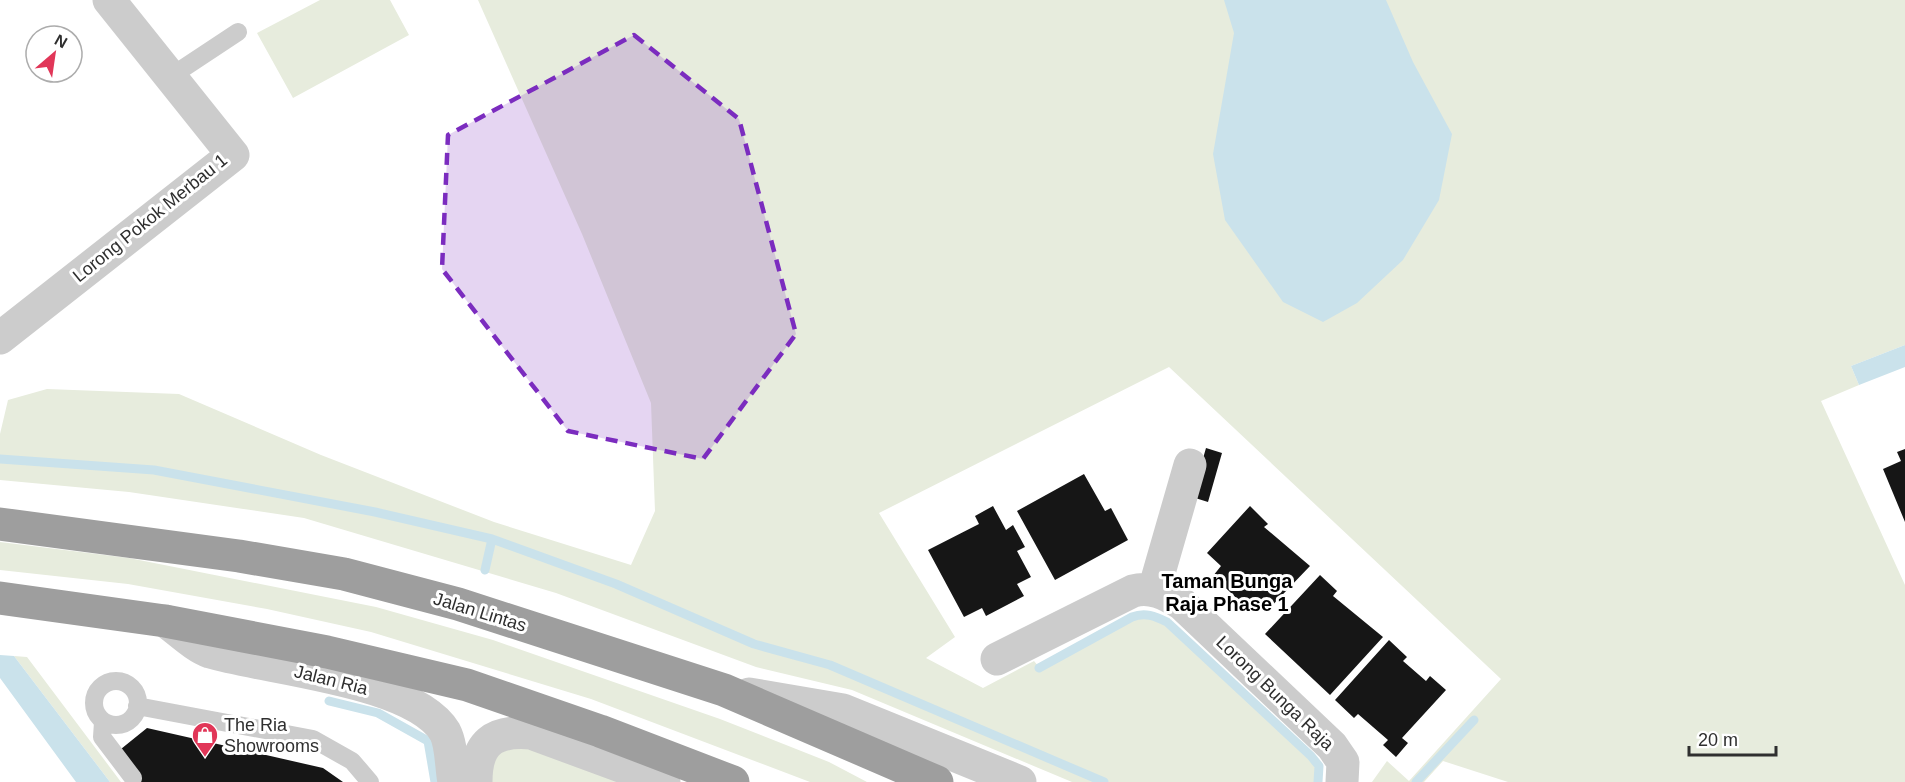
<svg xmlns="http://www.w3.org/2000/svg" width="1905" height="782" font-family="Arial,sans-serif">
<rect width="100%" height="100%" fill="#fff"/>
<path fill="#e7ecdd" d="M320,0H390L409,35L293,98L257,33Z
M478,0H1905V345L1851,366L1859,385L1821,401L1905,585V782H1508L1443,761L1424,782H1372L1387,761L1409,781L1501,679L1169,367L879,513L955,637L926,658L983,688L1034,661L1039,667L1132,617C1145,612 1155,616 1167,622L1311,756L1319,766L1318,782H1072L852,690L756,667L556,593L304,518L129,492L0,480V434L8,400L47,389L179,394L321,455L494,522L631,565L655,511L651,403L582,234Z
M0,542L129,558L376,607L493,640L720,719L829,762L867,782H810L591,699L371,632L267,609L128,584L0,570Z
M14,656L27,657L121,782H110Z
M515,743L625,782H492C490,756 492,753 515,743Z"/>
<path fill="#cae2eb" d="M1224,0H1386L1413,62L1452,134L1439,200L1403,260L1357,303L1323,322L1283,302L1225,220L1213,154L1234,33Z
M1905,345V367L1859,385L1851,366Z
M0,655L14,656L110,782H76L0,678Z"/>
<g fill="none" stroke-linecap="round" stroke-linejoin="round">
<path stroke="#cae2eb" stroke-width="9" d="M0,459L154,470L375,512L492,539L485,570
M492,539L616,584L754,644L830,665L1104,782
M1039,668L1132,617C1145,612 1155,616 1167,622L1311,756L1319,766L1318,782
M329,701L378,713L428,741L435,782
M1416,782L1474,720"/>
</g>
<path fill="#161616" d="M1206,448L1222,453L1208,502L1192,497Z
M1905,449V522L1883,469L1901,461L1897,452Z
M1084,474L1105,511L1111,508L1128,540L1055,580L1017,511Z
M993,506L1006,530L1013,525L1025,547L1017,551L1031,577L1017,584L1024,596L986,616L982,608L964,617L928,550L979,524L975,516Z
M1250,506L1268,524L1264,527L1310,566L1267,611L1256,601L1248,609L1213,576L1221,566L1207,553Z
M1320,575L1337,591L1333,596L1383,637L1330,695L1265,634Z
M1389,640L1407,657L1403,661L1426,681L1430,676L1446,690L1402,738L1408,743L1396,757L1383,745L1388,740L1358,714L1354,718L1335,700Z
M147,728L323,768L343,782H128L121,749Z"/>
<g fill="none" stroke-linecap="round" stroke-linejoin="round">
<path stroke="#ccc" stroke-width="18" d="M170,77L238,32
M94 703a22 22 0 1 1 44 0a22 22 0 1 1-44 0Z
M137,706L313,739L352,761L370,782
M103,722L102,737L133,778"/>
<path stroke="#ccc" stroke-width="33" d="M0,338L233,155L109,0
M1154,590L1190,465
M165,621C178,630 195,647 210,652C267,669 414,680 445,732C452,745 451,768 454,782
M997,659L1133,591C1151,586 1166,594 1182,604L1332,746L1343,762L1342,782
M749,694L843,710L1020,782
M476,782C476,743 493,730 531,733L664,782"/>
<path stroke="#9e9e9e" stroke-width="33" d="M0,524L239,556L344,574L458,604L724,690L937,782
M0,598L165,621L327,652L467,685L600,731L733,782"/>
</g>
<path fill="#7b2cbf" fill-opacity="0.2" stroke="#7b2cbf" stroke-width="4.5" stroke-dasharray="12 8" stroke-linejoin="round" d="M634,35L739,119L796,334L703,459L568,431L442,269L448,135Z"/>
<defs>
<g id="shop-pin" transform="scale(1.35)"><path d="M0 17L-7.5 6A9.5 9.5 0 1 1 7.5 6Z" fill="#e13658" stroke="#fff"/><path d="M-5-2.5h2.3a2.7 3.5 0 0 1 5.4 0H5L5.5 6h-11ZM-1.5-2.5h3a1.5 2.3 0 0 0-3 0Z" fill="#fff"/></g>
</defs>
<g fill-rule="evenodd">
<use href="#shop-pin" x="205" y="735"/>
</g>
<g text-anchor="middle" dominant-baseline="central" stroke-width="6" stroke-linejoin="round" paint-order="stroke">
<g font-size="18" fill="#2f2f2f" stroke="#fff">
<text transform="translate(150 218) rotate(-39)">Lorong Pokok Merbau 1</text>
<text transform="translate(480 612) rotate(17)">Jalan Lintas</text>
<text transform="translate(331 680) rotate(14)">Jalan Ria</text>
<text transform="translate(1275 693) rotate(44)">Lorong Bunga Raja</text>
</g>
<g font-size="18" fill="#2f2f2f" stroke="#fff" text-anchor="start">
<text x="224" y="725">The Ria<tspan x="224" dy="21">Showrooms</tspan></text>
</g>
<g font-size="20" font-weight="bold" fill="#000" stroke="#fff">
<text x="1227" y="581">Taman Bunga<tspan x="1227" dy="23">Raja Phase 1</tspan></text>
</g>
</g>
<g transform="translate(54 54) rotate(29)"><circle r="28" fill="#ffffff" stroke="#acacac" stroke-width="1.5"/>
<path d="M0-4.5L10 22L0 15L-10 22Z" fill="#e13658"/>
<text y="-9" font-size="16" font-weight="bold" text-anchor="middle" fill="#2f2f2f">N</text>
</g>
<path d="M1689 746v9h87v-9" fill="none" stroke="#2f2f2f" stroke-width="3"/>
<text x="1698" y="746" font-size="18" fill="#2f2f2f" stroke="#ffffff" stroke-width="4.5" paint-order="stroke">20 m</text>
</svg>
